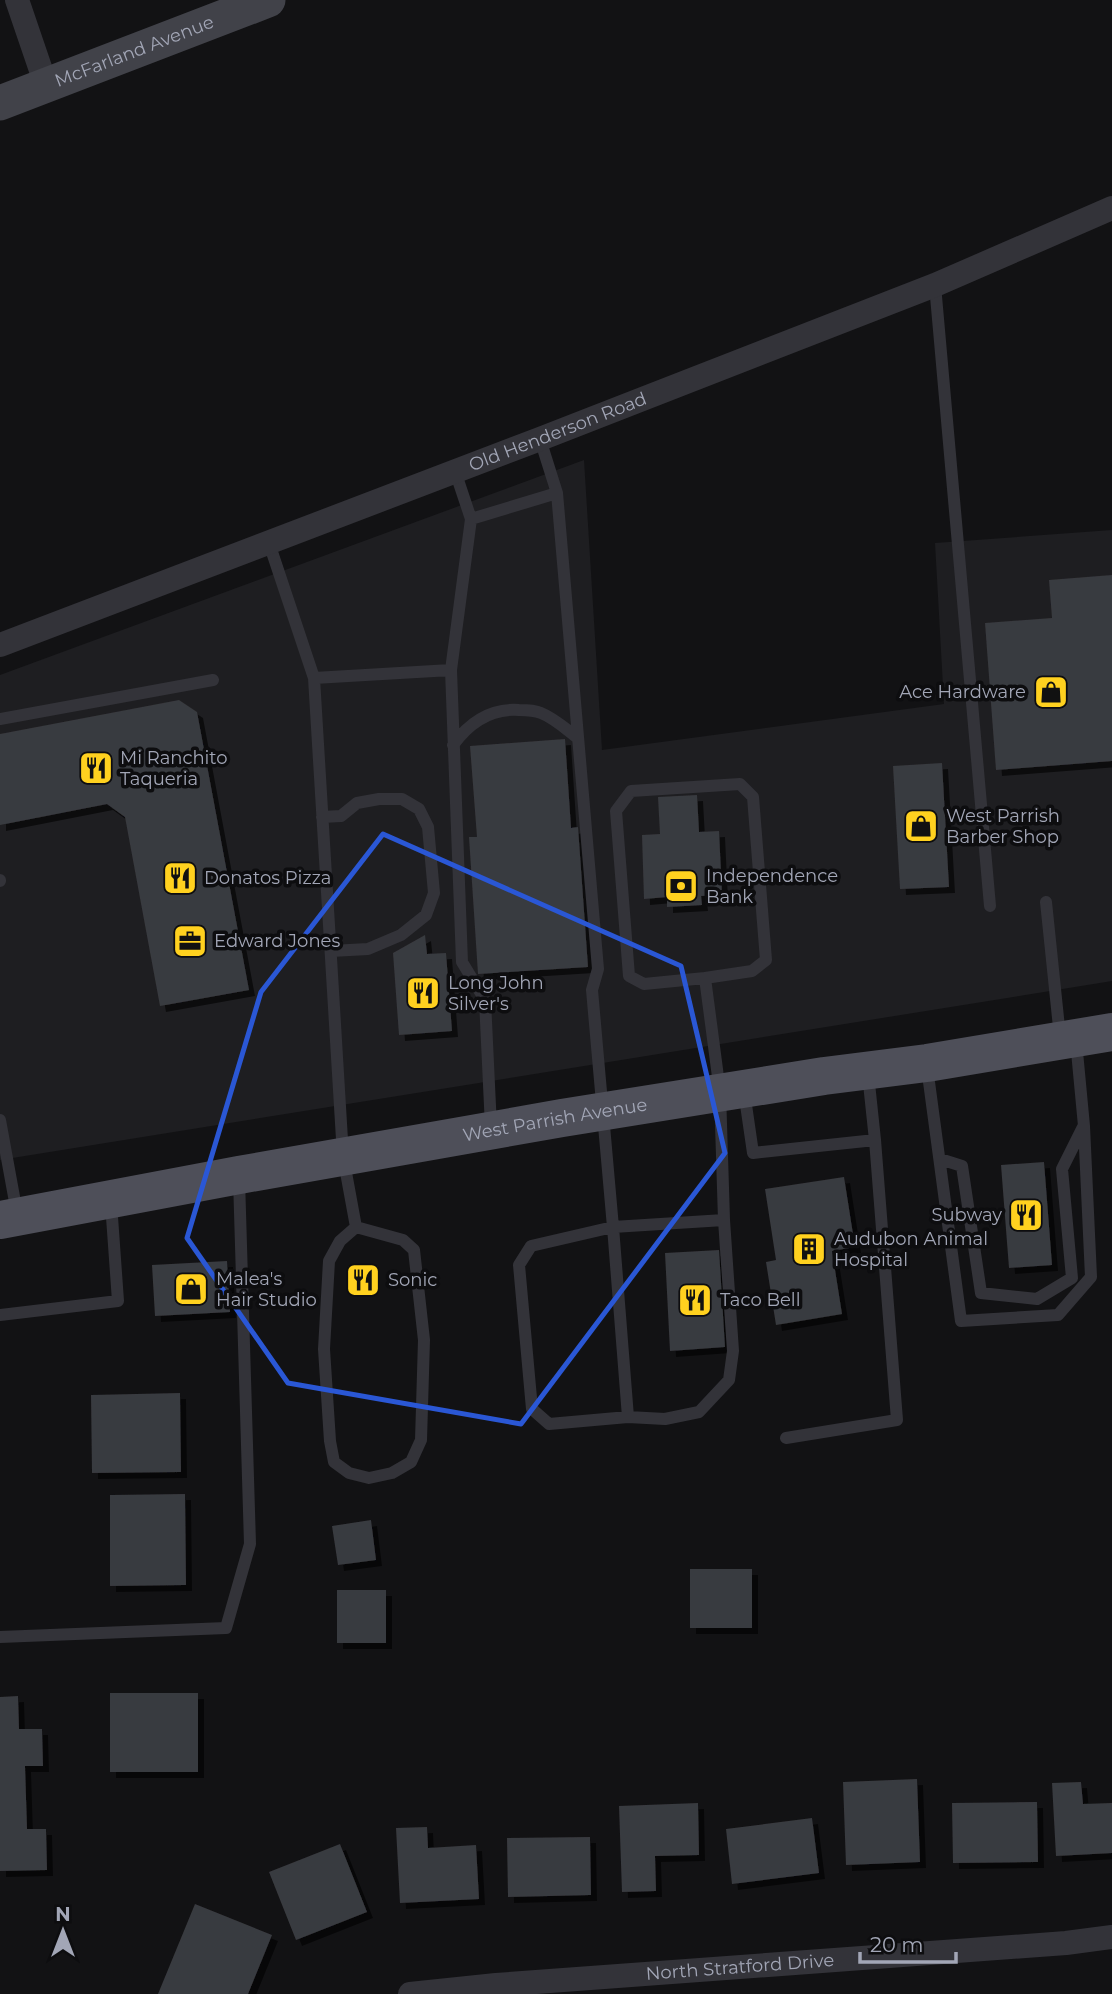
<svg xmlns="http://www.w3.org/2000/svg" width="1112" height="1994" font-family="Montserrat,sans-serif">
<defs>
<filter id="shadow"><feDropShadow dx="6" dy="6" stdDeviation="0" flood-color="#0009"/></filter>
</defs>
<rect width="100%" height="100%" fill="#121214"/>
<path fill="#1e1e21" d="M584,460L602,750L944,704L935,543L1112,530V981L0,1160V675Z"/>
<path fill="#393a3f" filter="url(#shadow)" d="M1112,575V761L996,770L985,623L1052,618L1049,580Z
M179,700L197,712L249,990L160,1006L125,817L107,804L0,825V734Z
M565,739L571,828L578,827L588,967L478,974L469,837H477L470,746Z
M942,763L949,887L900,889L893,766Z
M697,795L699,832L719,831L722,895L701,896L702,905L667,907V897L644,899L642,835L660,834L658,797Z
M425,935L427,954L446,953L452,1031L399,1035L393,953Z
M1044,1162L1052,1265L1009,1268L1001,1165Z
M844,1177L855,1247L832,1251L842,1314L776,1325L766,1262L776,1260L765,1189Z
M719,1250L725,1347L670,1351L665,1253Z
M227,1261L230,1312L155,1316L152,1265Z
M180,1393L181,1472L92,1473L91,1395Z
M185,1494L186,1585L110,1586V1495Z
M371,1520L376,1560L338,1565L332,1526Z
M690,1569H752V1628H690Z
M337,1590H386V1643H337Z
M110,1693H198V1772H110Z
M18,1696L19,1729H42L43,1766H25L27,1829H46L47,1870L0,1871V1697Z
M917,1779L920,1862L846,1865L843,1782Z
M1081,1782L1083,1804L1112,1803V1853L1056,1856L1052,1783Z
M1037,1802L1038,1862L953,1863L952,1803Z
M698,1803L699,1855L655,1856L656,1891L622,1892L619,1806Z
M812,1818L819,1873L732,1884L726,1829Z
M427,1827L428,1848L476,1845L479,1899L400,1903L396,1828Z
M590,1837L591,1895L508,1897L507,1838Z
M340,1844L367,1912L296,1940L269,1872Z
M195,1904L272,1935L248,1994H158Z"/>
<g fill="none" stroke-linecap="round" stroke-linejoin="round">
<path stroke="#333339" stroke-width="12" d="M935,285L990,906
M540,439L557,493L598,969L592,990L613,1227L531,1246L519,1265L532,1409L549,1424L628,1417L613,1227L724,1220
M455,471L471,519L451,670L462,962L485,1000L491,1127
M471,519L557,493
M269,543L314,678L343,1156L356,1227
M314,678L451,670
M0,719L213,680
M453,745C469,723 491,708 519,710C526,710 534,710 541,713C554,718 567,730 578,738
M322,817L341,816L357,803L379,799H402L419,809L428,827L434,893L426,915L401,935L368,949L331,951
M0,880V881
M1046,902L1060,1037
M927,1067L961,1321L1058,1315L1091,1277L1084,1126L1076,1041
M744,1091L753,1153L875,1140
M0,1120L17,1213
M940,1159L962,1166L981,1293L1037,1299L1072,1278L1062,1169L1083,1127
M356,1227L403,1240L414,1250L424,1340L421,1440L411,1462L392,1473L369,1478L349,1473L334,1462L330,1441L324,1349L329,1261L340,1241Z
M0,1315L118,1301L111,1203
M628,1417L665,1419L699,1412L729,1380L733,1351L724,1220L720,1092L705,978L752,971L766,960L753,797L740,784L631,791L616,811L629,976L644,984L705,978
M786,1438L897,1420L875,1140L868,1074
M0,1637L226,1628L250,1544L239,1179"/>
<g stroke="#333339" stroke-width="24">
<path d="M17,0L46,85"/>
<path id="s1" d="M0,645L540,439L935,285L1112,208"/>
<path id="s2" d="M410,1994L496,1985L1066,1943L1112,1937"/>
</g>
<path stroke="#414249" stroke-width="35" id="s3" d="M0,103L268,0"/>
<path stroke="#4e4f59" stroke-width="38" id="s4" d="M0,1220L239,1175L562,1118L824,1076L927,1063L1112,1032"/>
</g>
<path fill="none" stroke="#2a57d5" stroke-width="5" stroke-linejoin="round" d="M383,834L681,966L725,1153L521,1424L288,1383L187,1238L261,992Z"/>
<defs>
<g id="shop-square" transform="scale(1.75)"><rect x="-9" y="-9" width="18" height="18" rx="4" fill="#ffd11f" stroke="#0d0d0f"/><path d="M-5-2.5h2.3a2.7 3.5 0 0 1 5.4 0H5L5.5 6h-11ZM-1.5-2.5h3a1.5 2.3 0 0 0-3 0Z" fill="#111"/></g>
<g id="restaurant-square" transform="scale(1.75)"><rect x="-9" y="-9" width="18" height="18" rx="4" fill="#ffd11f" stroke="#0d0d0f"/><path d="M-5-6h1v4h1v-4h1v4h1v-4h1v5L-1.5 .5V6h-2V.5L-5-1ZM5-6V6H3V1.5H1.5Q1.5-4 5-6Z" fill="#111"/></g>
<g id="bank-square" transform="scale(1.75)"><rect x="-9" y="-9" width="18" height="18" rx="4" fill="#ffd11f" stroke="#0d0d0f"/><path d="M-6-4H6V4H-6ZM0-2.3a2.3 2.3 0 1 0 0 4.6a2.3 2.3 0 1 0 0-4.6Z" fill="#111"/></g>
<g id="office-square" transform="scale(1.75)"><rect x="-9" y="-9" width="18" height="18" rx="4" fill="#ffd11f" stroke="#0d0d0f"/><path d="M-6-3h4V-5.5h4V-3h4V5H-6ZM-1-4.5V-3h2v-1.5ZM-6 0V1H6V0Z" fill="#111"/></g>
<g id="building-square" transform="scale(1.75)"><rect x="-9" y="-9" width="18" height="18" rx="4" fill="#ffd11f" stroke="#0d0d0f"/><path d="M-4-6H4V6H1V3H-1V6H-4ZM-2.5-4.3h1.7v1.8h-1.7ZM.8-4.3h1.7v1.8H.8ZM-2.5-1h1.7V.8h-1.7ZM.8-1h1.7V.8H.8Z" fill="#111"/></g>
</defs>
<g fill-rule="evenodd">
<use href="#shop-square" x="1051" y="692"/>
<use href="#restaurant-square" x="96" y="768"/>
<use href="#shop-square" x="921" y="826"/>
<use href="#restaurant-square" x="180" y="878"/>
<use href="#bank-square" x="681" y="886"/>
<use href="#office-square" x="190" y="941"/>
<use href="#restaurant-square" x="423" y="993"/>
<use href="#restaurant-square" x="1026" y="1215"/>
<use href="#building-square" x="809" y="1249"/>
<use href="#restaurant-square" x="363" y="1280"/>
<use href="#shop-square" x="191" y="1289"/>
<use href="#restaurant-square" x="695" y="1300"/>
</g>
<g text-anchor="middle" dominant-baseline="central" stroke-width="7" stroke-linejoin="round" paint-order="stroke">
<g font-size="18" fill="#a2a6b6" stroke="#0d0d0f">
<text stroke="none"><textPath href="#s3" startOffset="144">McFarland Avenue</textPath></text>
<text stroke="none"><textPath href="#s1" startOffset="597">Old Henderson Road</textPath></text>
<text stroke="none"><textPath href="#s4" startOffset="564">West Parrish Avenue</textPath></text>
<text stroke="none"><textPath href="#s2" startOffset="331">North Stratford Drive</textPath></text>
</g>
<g font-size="18" fill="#a2a6b6" stroke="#0d0d0f" text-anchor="start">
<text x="1026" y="692" text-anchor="end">Ace Hardware</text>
<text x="120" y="758">Mi Ranchito<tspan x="120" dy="21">Taqueria</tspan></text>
<text x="946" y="816">West Parrish<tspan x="946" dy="21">Barber Shop</tspan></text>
<text x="706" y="876">Independence<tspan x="706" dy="21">Bank</tspan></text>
<text x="204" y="878">Donatos Pizza</text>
<text x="214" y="941">Edward Jones</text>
<text x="448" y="983">Long John<tspan x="448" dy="21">Silver's</tspan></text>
<text x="1002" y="1215" text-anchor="end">Subway</text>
<text x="834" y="1239">Audubon Animal<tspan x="834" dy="21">Hospital</tspan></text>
<text x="216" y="1279">Malea's<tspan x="216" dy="21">Hair Studio</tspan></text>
<text x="388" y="1280">Sonic</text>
<text x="720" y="1300">Taco Bell</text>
</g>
</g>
<g transform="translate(63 1931)" stroke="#0d0d0f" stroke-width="5" paint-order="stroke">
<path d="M0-5L12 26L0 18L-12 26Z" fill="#a2a6b6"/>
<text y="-10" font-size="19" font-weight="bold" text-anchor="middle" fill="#a2a6b6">N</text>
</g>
<path d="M860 1952v10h96v-10" fill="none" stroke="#a2a6b6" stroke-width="3.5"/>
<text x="870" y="1952" font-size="21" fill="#a2a6b6" stroke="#0d0d0f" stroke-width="5" paint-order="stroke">20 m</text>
</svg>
